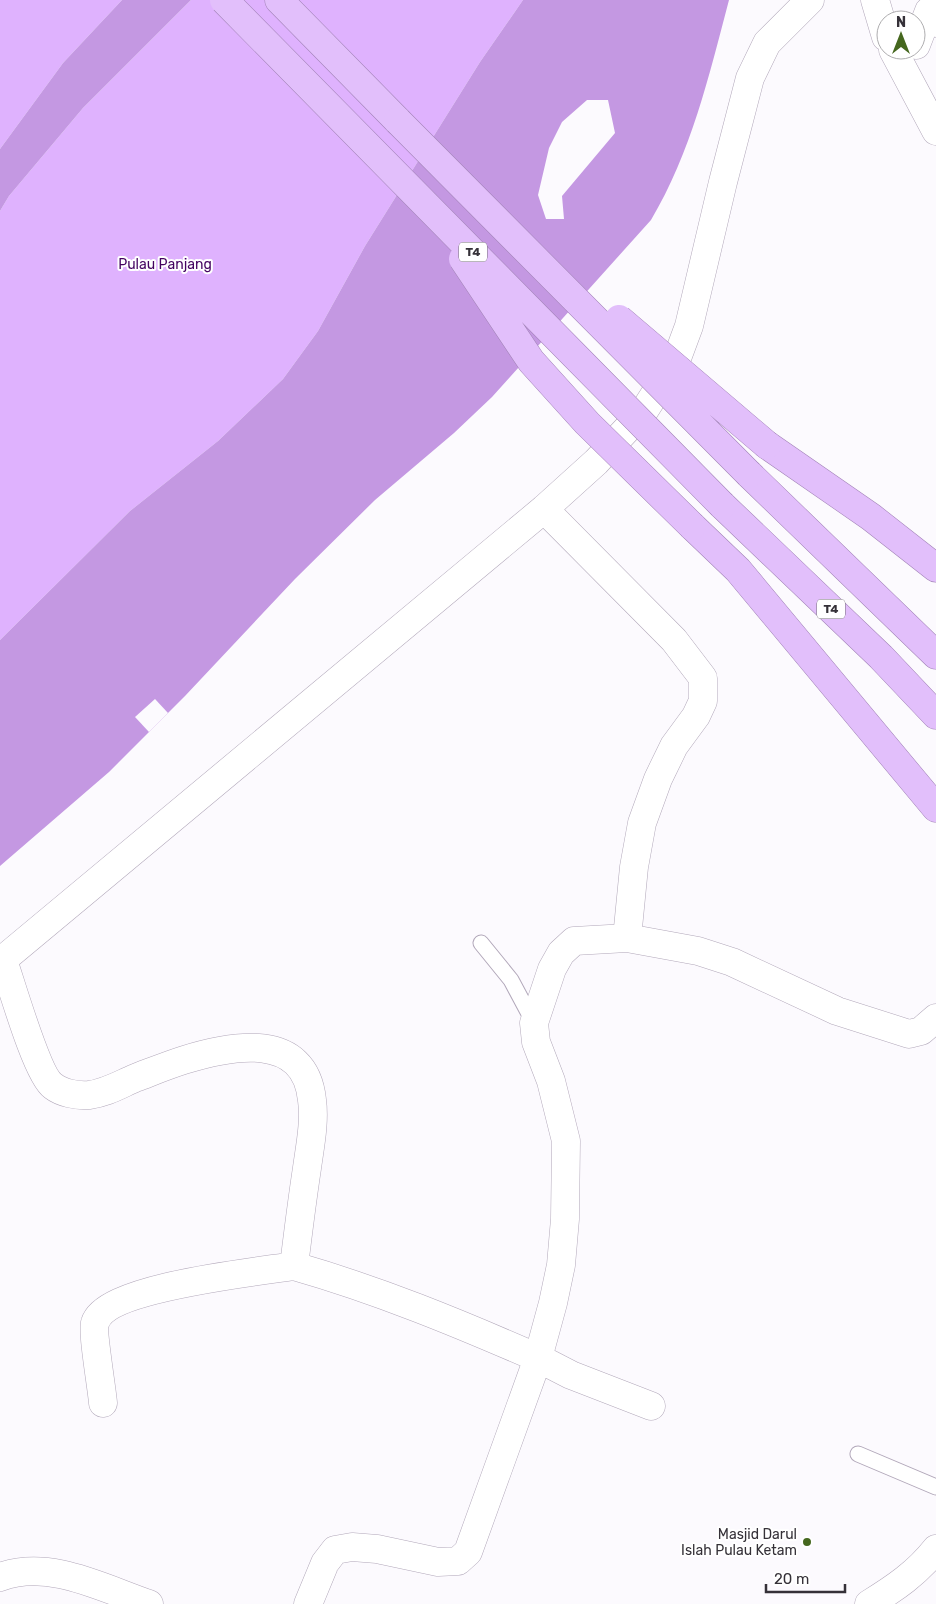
<svg xmlns="http://www.w3.org/2000/svg" width="936" height="1604" font-family="Rubik,sans-serif">
<rect width="100%" height="100%" fill="#fcfafe"/>
<path fill="#dfb2fe" d="M0,0H122L63,63L0,149Z
M191,0H523L480,62L365,246L318,331L283,379L218,441L130,511L0,640V211L9,196L83,108Z"/>
<path fill="#c498e2" fill-rule="evenodd" d="M122,0H191L83,108L9,196L0,211V149L63,63Z
M523,0H729C709,76 691,153 651,220L492,397L454,433L375,500L295,579L185,696L109,772L0,866V640L130,511L218,441L283,379L318,331L365,246L480,62ZM587,100H608L615,133L562,196L564,219H546L538,195L549,148L562,122Z"/>
<path fill="#fcfafe" d="M155,699L168,713L149,732L135,717Z"/>
<g fill="none" stroke-linecap="round" stroke-linejoin="round">
<g stroke="#b2a8ba" stroke-width="17">
<path id="service" d="M481,943L511,980L534,1023
M858,1454L936,1487"/>
</g>
<g stroke="#b2a8ba" stroke-width="29">
<path id="minor" d="M916,45L929,11L936,23
M544,509L674,640L703,678V701L696,716L674,746L658,779L642,823L634,867L627,938
M3,960C11,983 37,1075 53,1086C62,1093 77,1096 89,1095C106,1093 119,1085 135,1078C151,1072 168,1065 184,1060C232,1045 305,1031 312,1100C315,1122 310,1146 307,1168C302,1201 298,1233 294,1266C256,1272 106,1287 95,1323C92,1332 102,1389 103,1403
M0,962L544,509L596,462L644,411L676,361L689,326L723,182L750,78L767,43L810,0
M294,1266C378,1290 458,1323 538,1358L553,1303L561,1265L565,1219L566,1141L551,1081L536,1042L534,1023L552,969L561,953L574,941L627,938L698,951L732,962L837,1011L909,1034L921,1031L936,1018
M0,1577C50,1559 102,1588 149,1604
M308,1604L325,1563L335,1550L352,1547L377,1549L438,1562L458,1561L468,1552L538,1358L571,1375L651,1406
M869,1604C895,1588 917,1573 936,1549"/>
</g>
<g stroke="#b2a8ba" stroke-width="29">
<path id="tertiary" d="M875,0L886,37
M893,50L936,131"/>
</g>
<g stroke="#a183b6" stroke-width="29">
<path id="trunk" d="M279,0L398,121
M767,445L871,517L936,568
M749,474L936,655
M722,505L881,657L936,715
M692,526L738,570L936,808"/>
</g>
<use href="#service" stroke="#fff" stroke-width="15"/>
<use href="#minor" stroke="#fff" stroke-width="28"/>
<use href="#tertiary" stroke="#fff" stroke-width="28"/>
<use href="#trunk" stroke="#e2bffb" stroke-width="28"/>
<g stroke="#a183b6" stroke-width="29" stroke-linecap="butt">
<path id="trunk-bridge" d="M224,0L722,505
M398,121L749,474
M463,259L531,361L587,423L692,526
M619,319L767,445"/>
</g>
<use href="#trunk-bridge" stroke="#e2bffb" stroke-width="28"/>
</g>
<circle fill="#45671e" stroke="#fff" stroke-width="2" cx="807" cy="1542" r="5"/>
<g text-anchor="middle" dominant-baseline="central" stroke-width="4" stroke-linejoin="round" paint-order="stroke">
<g fill="#fff" stroke="#726f74" stroke-width="1">
<rect x="459" y="242.5" width="28" height="19" rx="4"/>
<rect x="817" y="599.5" width="28" height="19" rx="4"/>
</g>
<g font-size="12" font-weight="bold" fill="#353138">
<text x="473" y="252">T4</text>
<text x="831" y="609">T4</text>
</g>
<g font-size="14" fill="#440461" stroke="#fff">
<text x="165" y="264">Pulau Panjang</text>
</g>
<g font-size="14" fill="#353138" stroke="#fff" text-anchor="end">
<text x="797" y="1534">Masjid Darul<tspan x="797" dy="16">Islah Pulau Ketam</tspan></text>
</g>
</g>
<g transform="translate(901 35)"><circle r="24" fill="#ffffff" stroke="#aeadaf"/>
<path d="M0-4L9 19L0 12L-9 19Z" fill="#45671e"/>
<text y="-8" font-size="14" font-weight="bold" text-anchor="middle" fill="#353138">N</text>
</g>
<path d="M766 1584v8h79v-8" fill="none" stroke="#353138" stroke-width="2.5"/>
<text x="774" y="1584" font-size="15" fill="#353138" stroke="#ffffff" stroke-width="4" paint-order="stroke">20 m</text>
</svg>
